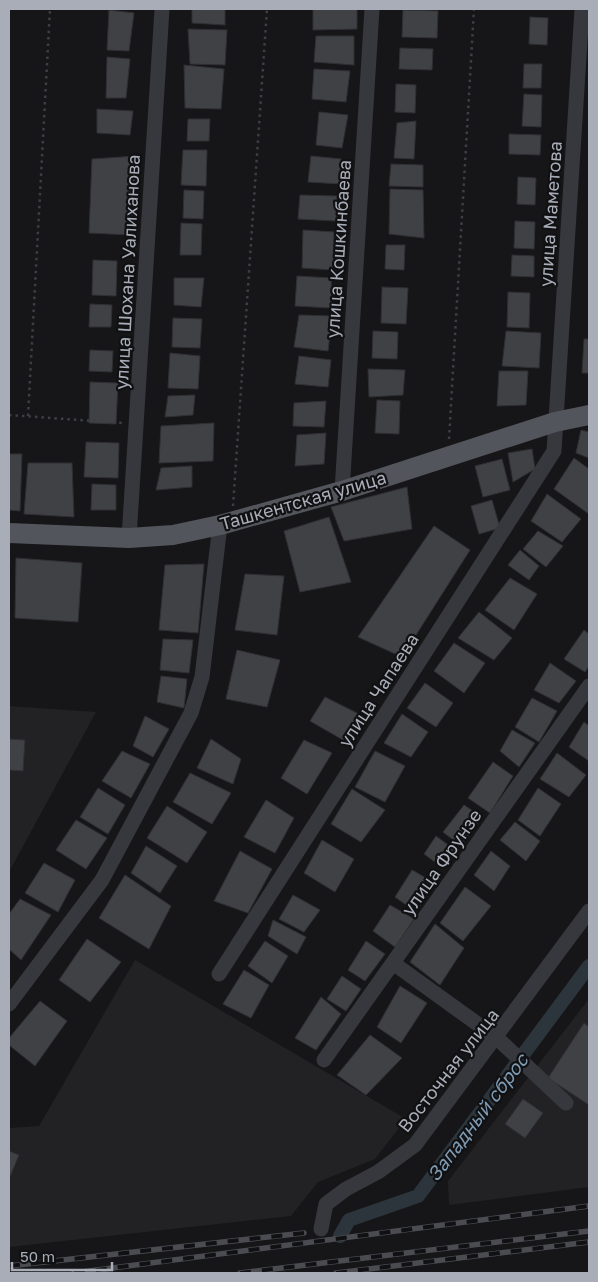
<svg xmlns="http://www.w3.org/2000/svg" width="598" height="1282" font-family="'Golos Text',sans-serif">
<rect width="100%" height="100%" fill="#161618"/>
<path fill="#222225" d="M9,706L96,712L9,872Z
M135,960L406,1119L375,1159L318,1182L291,1216L9,1247V1128L39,1126Z
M589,999V1187L449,1205L448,1181Z"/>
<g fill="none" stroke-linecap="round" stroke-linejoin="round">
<path stroke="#2c353c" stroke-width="14" d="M340,1236L349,1220L418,1196L589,966"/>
</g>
<path fill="#404145" stroke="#303034" d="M192,9H225V25L192,23Z
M313,9H357V29L313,30Z
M109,10L134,13L129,51L107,50Z
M403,10L438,11L437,38L402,37Z
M530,17L548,18L547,45L529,44Z
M188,29L227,30L225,65L190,64Z
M316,36H354V65L314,62Z
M400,48L433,49L432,70L399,69Z
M107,57L130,59L126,98H106Z
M524,64H542L541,88H523Z
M184,65L224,69L221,109L185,108Z
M314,69L350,71L346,102L312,99Z
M396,84L416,85L415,113L395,112Z
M524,94L542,95L541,127L522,126Z
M97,109L133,111L130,135L97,133Z
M319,112L348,115L342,148L316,145Z
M188,119H210L209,141H187Z
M416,121L414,159L394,158L397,123Z
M509,134L541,135L540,155L509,154Z
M183,150H207L206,186L181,185Z
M137,156L131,235L89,233L92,159Z
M311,156L341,159V184L308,182Z
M391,164L423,165V187L389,186Z
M518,177L536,178L535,205L517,204Z
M390,189L423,190L424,238L389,234Z
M184,190L204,191L203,219L183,218Z
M300,195L337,196L336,221L298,219Z
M515,221L535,222L534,249L514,248Z
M181,223L202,224L201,255H180Z
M303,230L334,232L333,270L302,268Z
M386,245H405L404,270L385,269Z
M512,255L534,256V277L511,276Z
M93,260L117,261L116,296L92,295Z
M297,276L331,278L332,308L295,306Z
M174,278H204L201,307L174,305Z
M382,287L408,288L406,324L381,323Z
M508,292L530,293L529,328L507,327Z
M90,304L112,305L111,327H89Z
M299,315L332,316L328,351L294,347Z
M173,318L202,319L200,348L172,347Z
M373,331L398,332L397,359L372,358Z
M506,331L541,333L539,368L502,366Z
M584,339H589V373H582Z
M90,350L113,351L112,372L89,371Z
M170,353L200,356L198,389L168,388Z
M299,356L331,360L328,387L295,384Z
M368,369L405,370L403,395L369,397Z
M499,371H528L526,405L497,406Z
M90,382L118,383L116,424L89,423Z
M195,395L193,415L165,417L168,396Z
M377,400L400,401L399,434L375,433Z
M326,401L324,427L293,426L294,403Z
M214,423L213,461L159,463L161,426Z
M581,430L589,432V458L576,453Z
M326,433L324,464L295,466L297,435Z
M86,442L119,443L118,478L84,477Z
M532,449L535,469L513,482L508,453Z
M9,454H22L20,511L9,510Z
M574,458L589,469V514L554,489Z
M502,459L510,490L483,497L475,466Z
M28,463H72L74,517L24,514Z
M192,466V487L156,490L161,468Z
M92,484L116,485V510H91Z
M407,487L412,529L344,541L331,507Z
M547,494L581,519L562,542L531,521Z
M492,500L500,528L479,534L471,506Z
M329,517L351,582L300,592L284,531Z
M434,526L470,550L402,657L358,637Z
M538,531L563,546L546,567L523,549Z
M520,550L539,566L529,580L508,565Z
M16,558L82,563L78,622L15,618Z
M204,564L198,633L159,630L165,565Z
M245,574L284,576L277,635L235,630Z
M510,578L537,594L514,630L485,610Z
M479,612L512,638L494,660L458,638Z
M584,630L589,634V666L585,672L564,659Z
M163,639L193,640L189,673L160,670Z
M454,643L485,663L464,693L434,671Z
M237,650L280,660L267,707L226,699Z
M550,663L576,681L559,703L534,690Z
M161,676L187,679L184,708L157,702Z
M425,683L453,703L436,727L407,708Z
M325,697L365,717L350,744L310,721Z
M532,698L557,711L539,742L515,727Z
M402,714L428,732L411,757L384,743Z
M145,716L169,729L153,757L133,746Z
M584,722L589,726V761L569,747Z
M512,730L535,743L519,767L500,751Z
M9,739L25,740L23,771L9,770Z
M211,739L241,759L233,784L197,768Z
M304,740L332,753L307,794L281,778Z
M122,751L150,764L131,798L102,781Z
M375,751L405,766L385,802L355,787Z
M557,753L586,775L569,797L540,779Z
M493,762L513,776L490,813L468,798Z
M190,773L231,793L212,824L173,802Z
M98,788L125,805L108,834L80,817Z
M538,788L561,804L540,836L518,820Z
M352,789L385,810L361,842L331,824Z
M266,800L294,818L275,853L244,837Z
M464,805L482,817L461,846L443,832Z
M167,806L207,832L187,863L147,838Z
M76,820L107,838L86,869L56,850Z
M515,822L540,841L526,861L500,840Z
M436,836L455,850L443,868L424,854Z
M322,840L354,859L335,892L304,873Z
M146,846L177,866L160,893L131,873Z
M240,851L272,869L248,913L214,901Z
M491,851L510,866L494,891L474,875Z
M44,863L75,880L58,912L25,893Z
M412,870L435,883L416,912L395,897Z
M125,875L171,906L149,949L99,918Z
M465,887L491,906L463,941L440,923Z
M293,895L320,910L304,932L279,919Z
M20,899L51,915L21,960L9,949V914Z
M390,905L414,919L395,947L373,931Z
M273,920L306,937L297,954L268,936Z
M435,924L464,948L440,985L410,962Z
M87,939L121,962L90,1002L59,980Z
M265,941L288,956L272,983L248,966Z
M366,941L385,954L365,981L348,970Z
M244,970L269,985L251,1018L223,1004Z
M342,976L361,989L346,1011L327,999Z
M400,986L427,1003L401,1043L377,1027Z
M321,997L341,1014L316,1050L295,1038Z
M40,1001L67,1021L35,1066L9,1045V1038Z
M584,1023L589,1027V1105L548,1078Z
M370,1035L402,1058L366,1095L337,1075Z
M523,1099L543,1113L525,1138L505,1124Z
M9,1151L19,1155L9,1179Z"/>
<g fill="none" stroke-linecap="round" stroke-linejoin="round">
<path stroke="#3d3f44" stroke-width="2.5" stroke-dasharray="2.5 4" stroke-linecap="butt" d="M9,415L122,423
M28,416L50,9
M449,439L474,9
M233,506L267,9"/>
<path stroke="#37383d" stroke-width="15" d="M342,491L372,9
M129,538L162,9
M393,963L497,1038L566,1103
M219,974L554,451L582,9
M9,1004L102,880L191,713L202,677L220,525
M324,1060L589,686
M321,1229L326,1204L346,1189L378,1172L415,1145L589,911"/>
<path stroke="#53555c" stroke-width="20" d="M9,533L129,538L173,535L220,525L342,491L555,422L589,415"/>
<g stroke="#4a4c52" stroke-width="5.5">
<path id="rail" d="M9,1266L304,1233
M74,1273L589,1206
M240,1273L589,1231
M336,1273L589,1242"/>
</g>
<use href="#rail" stroke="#111113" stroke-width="4" stroke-dasharray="11" stroke-linecap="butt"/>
</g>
<g text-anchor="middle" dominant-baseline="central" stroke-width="4.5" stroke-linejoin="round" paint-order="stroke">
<g font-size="18" fill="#a8adb8" stroke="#111113">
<text transform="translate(550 214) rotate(-86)">улица Маметова</text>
<text transform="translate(338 249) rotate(-86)">улица Кошкинбаева</text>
<text transform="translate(127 272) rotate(-87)">улица Шохана Уалиханова</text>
<text transform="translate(303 500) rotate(-16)">Ташкентская улица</text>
<text transform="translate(378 690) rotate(-57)">улица Чапаева</text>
<text transform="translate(441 862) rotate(-55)">улица Фрунзе</text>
<text transform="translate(448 1070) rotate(-52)">Восточная улица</text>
</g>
<g font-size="19" font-style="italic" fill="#7f9bb3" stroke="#111113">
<text transform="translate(477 1117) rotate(-53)">Западный сброс</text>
</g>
</g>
<rect width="598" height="1282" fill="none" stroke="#a8adb8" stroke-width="20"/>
<path d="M12 1262v8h100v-8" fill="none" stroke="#a8adb8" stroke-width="2.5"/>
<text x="20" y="1262" font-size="15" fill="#a8adb8" stroke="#111113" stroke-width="4" paint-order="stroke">50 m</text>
</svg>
